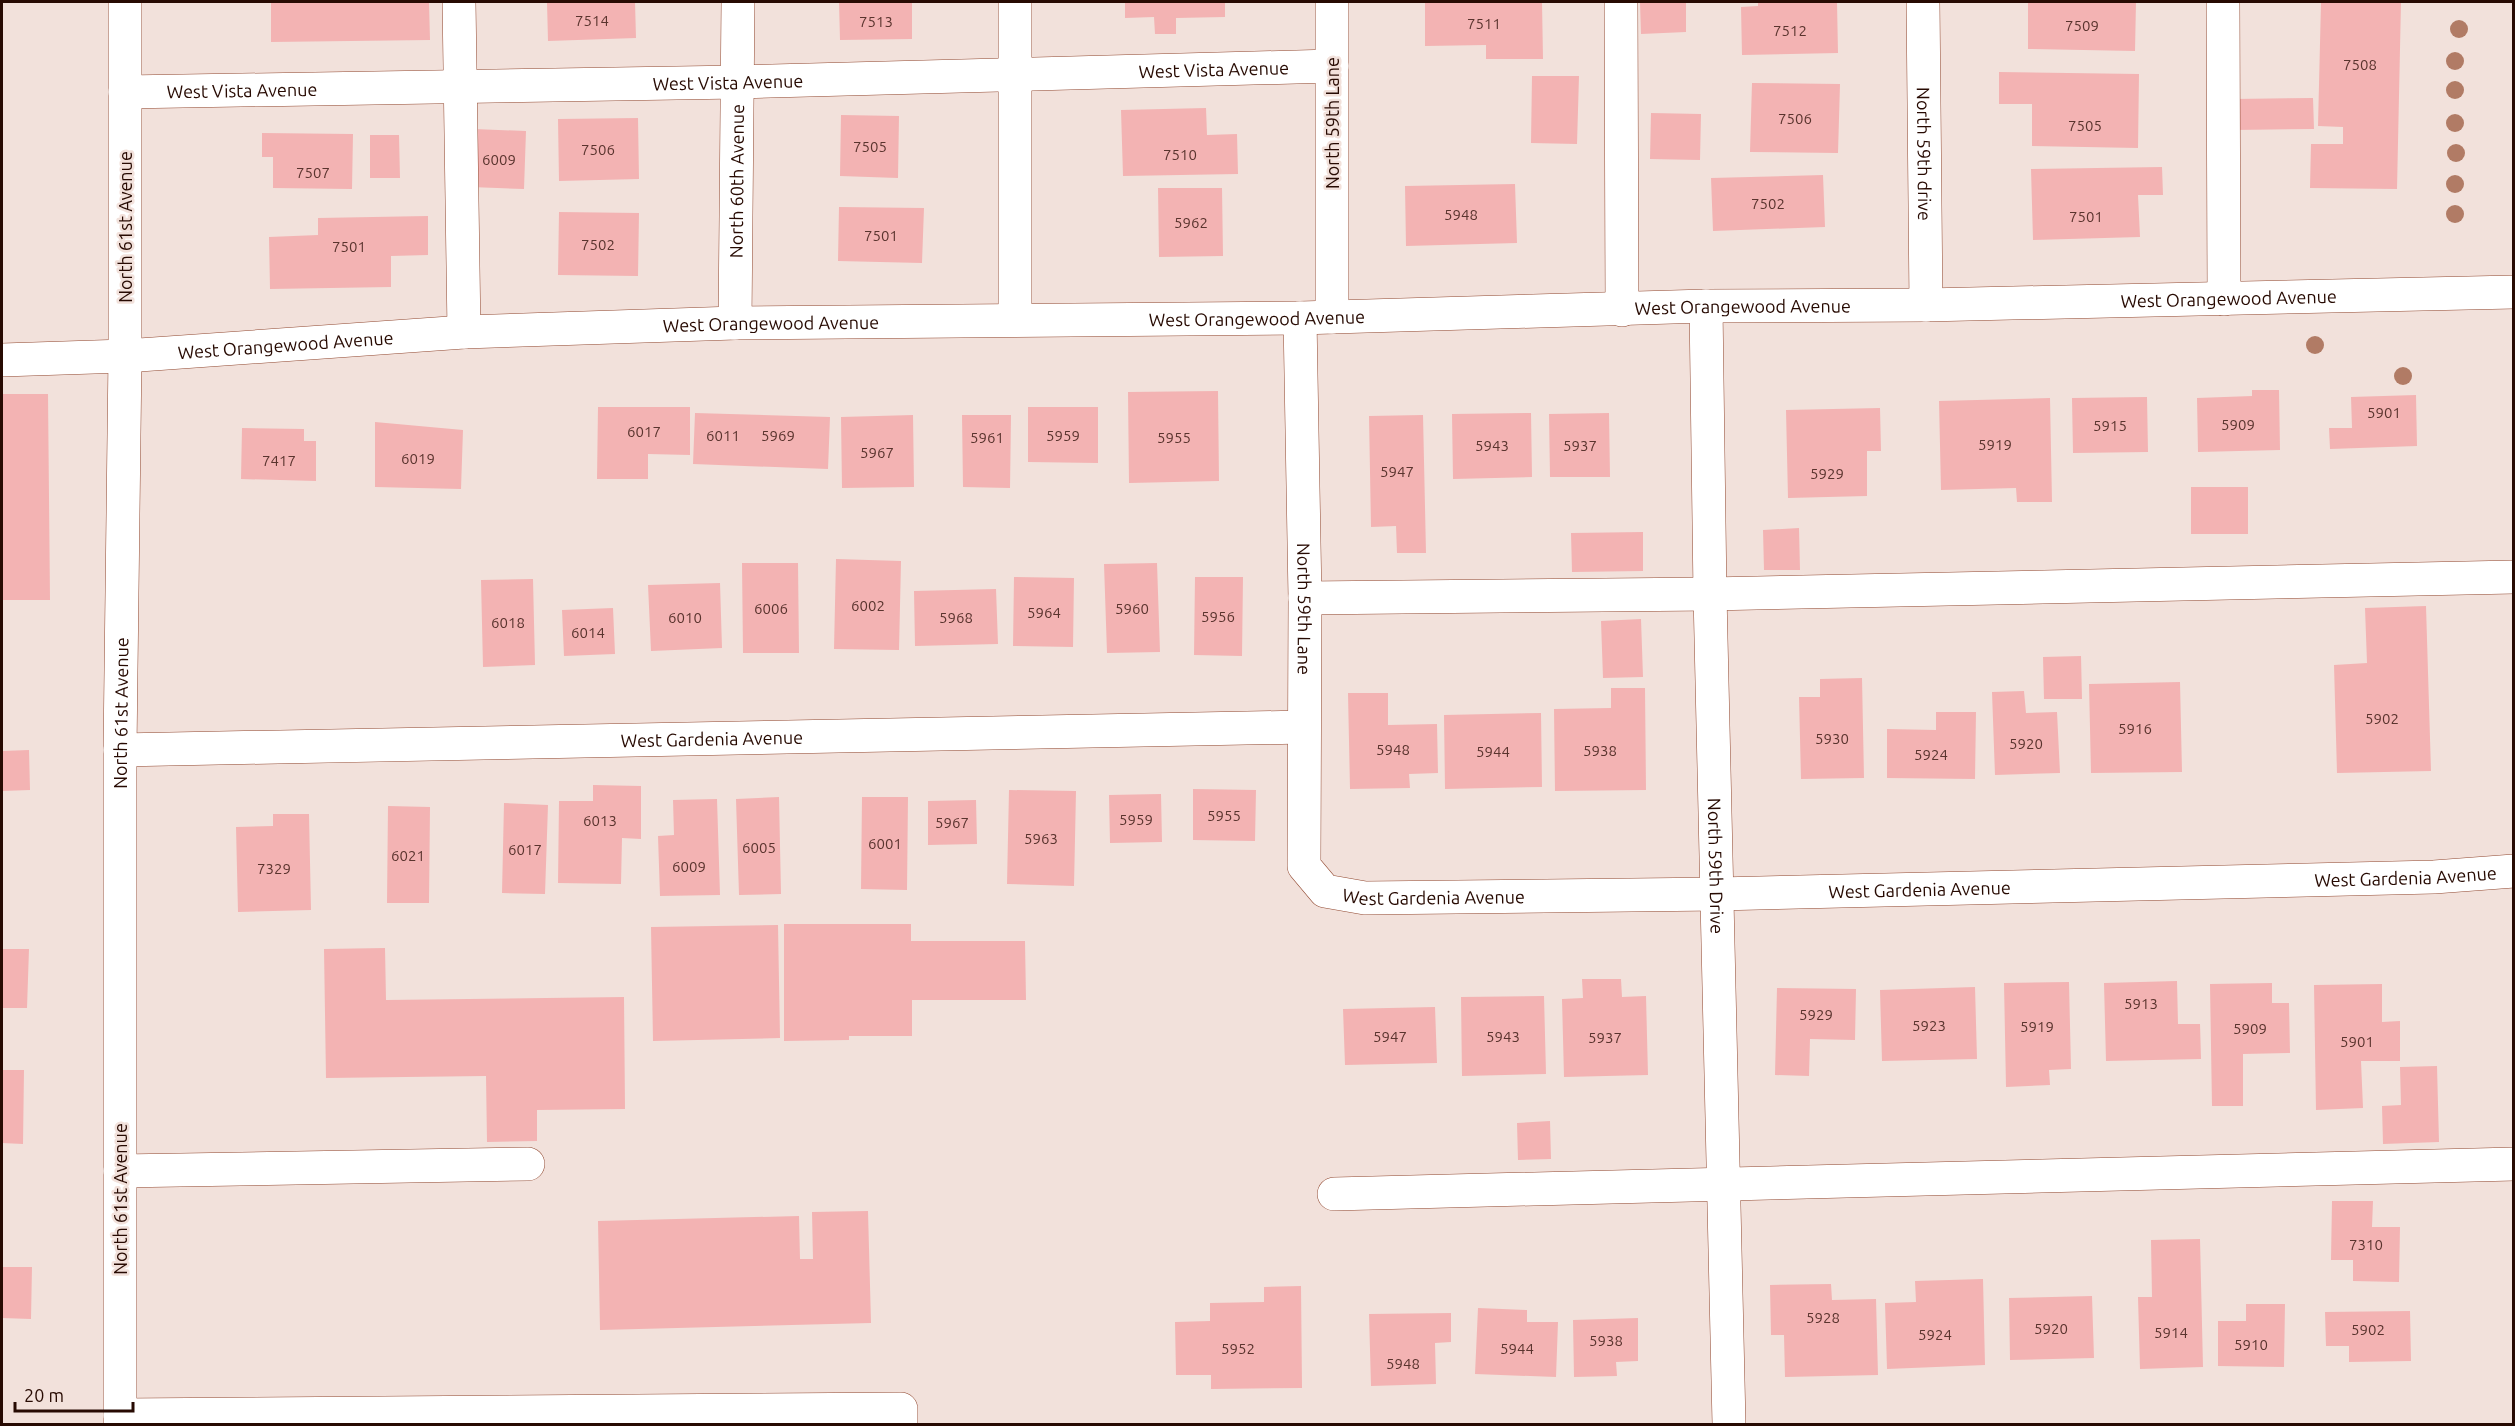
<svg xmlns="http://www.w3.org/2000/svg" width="2515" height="1426" font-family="Ubuntu,sans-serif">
<rect width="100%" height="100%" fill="#f2e1db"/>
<path fill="#f3b3b3" d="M271,2H429L430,40L271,42Z
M547,2H635L636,38L548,41Z
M839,2H912V39L840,40Z
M1125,2H1225V17L1176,18V34H1155L1154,17L1125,18Z
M1425,2H1542L1543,59H1486V45L1425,46Z
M1640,2H1686V32L1641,34Z
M1758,2H1837L1838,53L1742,55L1741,7L1758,6Z
M2028,2H2136L2135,51L2028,49Z
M2321,2H2401L2397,189L2310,188L2311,144H2343V127L2318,126Z
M1999,72L2139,74L2138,148L2032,146V104H1999Z
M1532,76H1579L1577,144L1531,143Z
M1752,83L1840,84L1838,153L1750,152Z
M2313,98L2314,129L2234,130V99Z
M1206,108L1207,135L1237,134L1238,174L1123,176L1121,110Z
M1651,113L1701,114L1700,160L1650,159Z
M841,115L899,116L898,178L840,176Z
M638,118L639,179L559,181L558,119Z
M474,129L526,131L524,189L471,187Z
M262,133L353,134L352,189L273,188V157H262Z
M370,135H399L400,178H370Z
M2162,167L2163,195H2138L2140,237L2033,240L2031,169Z
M1823,175L1825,227L1713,231L1711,178Z
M1515,184L1517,243L1406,246L1405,186Z
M1158,188H1222L1223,256L1159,257Z
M839,207L924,208L922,263L838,261Z
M559,212L639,213L638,276L558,275Z
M428,216V255L391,256V287L270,289L269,237L318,235V218Z
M2252,390H2279L2280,450L2198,452L2197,398L2252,396Z
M1218,391L1219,481L1129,483L1128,392Z
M2,394H48L50,600H2Z
M2416,395L2417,446L2330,449L2329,428H2352L2351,397Z
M2147,397L2148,452L2073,453L2072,398Z
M2050,398L2052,502H2017L2016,488L1941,490L1939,401Z
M598,407H690V455L648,454V479H597Z
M1028,407H1098V463L1028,462Z
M1880,408L1881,451H1867V496L1788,498L1786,410Z
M695,413L830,417L828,469L693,464Z
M1531,413L1532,477L1453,479L1452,414Z
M1609,413L1610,477H1550L1549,414Z
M913,415L914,487L842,488L841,417Z
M962,415H1011L1010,488L963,487Z
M1423,415L1426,553H1397L1396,526L1371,527L1369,416Z
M375,422L463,430L461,489L375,487Z
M242,428L304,429V441H316V481L241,479Z
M2191,487H2248V534H2191Z
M1799,528L1800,570H1764L1763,530Z
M1643,532V571L1572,572L1571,533Z
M836,559L901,561L899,650L834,649Z
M742,563H798L799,653H743Z
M1157,563L1160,652L1107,653L1104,564Z
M1014,577L1074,578L1073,647L1013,646Z
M1195,577H1243L1242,656L1194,655Z
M533,579L535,665L483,667L481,580Z
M720,583L722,648L651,651L648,585Z
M996,589L998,644L915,646L914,591Z
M2426,606L2431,771L2337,773L2334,665L2367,663L2365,608Z
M613,608L615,654L564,656L562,610Z
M1641,619L1643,677L1603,678L1601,621Z
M2081,656L2082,699H2044L2043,657Z
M1862,678L1864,778L1801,779L1799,697H1820V679Z
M2180,682L2182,772L2091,773L2089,684Z
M1611,688H1645L1646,790L1555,791L1554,709L1611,708Z
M2024,691L2026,713L2057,712L2060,773L1995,775L1992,692Z
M1348,693H1388V725L1437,724L1438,773L1409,774L1410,788L1350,789Z
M1936,712H1976L1975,779L1887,778V729L1936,730Z
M1541,713L1542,787L1445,789L1444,715Z
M29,750L30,790L2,791V751Z
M593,785L641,786V839L622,838L621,884L558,883L559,801H593Z
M1193,789L1256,790L1255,841L1193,840Z
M1009,790L1076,791L1074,886L1007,884Z
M1161,794L1162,842L1110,843L1109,795Z
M779,797L781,894L739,895L736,799Z
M862,797H908L907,890L861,889Z
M717,799L720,895L660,896L658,836L674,835L673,800Z
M976,800L977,844L928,845V801Z
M504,803L548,805L545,894L502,893Z
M388,806L430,807L429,903H387Z
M273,814H309L311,910L238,912L236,827L273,826Z
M784,924H911V941H1025L1026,1000H912V1036H849V1040L784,1041Z
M778,925L780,1038L653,1041L651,927Z
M385,948L386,1000L624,997L625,1109L537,1110V1141L487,1142L486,1076L326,1078L324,949Z
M2,949H29L27,1008H2Z
M1582,979H1621L1622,997L1646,996L1648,1075L1564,1077L1562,999L1583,998Z
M2177,981L2178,1024H2200L2201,1059L2106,1061L2104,983Z
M2069,982L2071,1069L2049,1070L2050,1085L2006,1087L2004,983Z
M2272,983V1003H2289L2290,1053L2243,1054V1106H2212L2210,984Z
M2382,984V1022L2400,1021V1061H2361L2363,1108L2316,1110L2314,985Z
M1975,987L1977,1059L1882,1061L1880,990Z
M1777,988L1856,989L1855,1040L1810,1039L1809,1076L1775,1075Z
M1544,996L1546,1074L1462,1076L1461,997Z
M1435,1007L1437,1063L1345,1065L1343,1009Z
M2437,1066L2439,1142L2383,1144L2382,1106L2401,1105L2400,1067Z
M2,1070H24L23,1144L2,1143Z
M1550,1121L1551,1159L1518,1160L1517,1123Z
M2332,1201H2373L2372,1227H2400L2399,1282L2353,1281V1260H2331Z
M868,1211L871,1323L600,1330L598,1221L799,1216L800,1259H813L812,1212Z
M2200,1239L2203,1367L2140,1369L2138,1297H2152L2151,1240Z
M2,1267H32L31,1319L2,1318Z
M1983,1279L1985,1365L1887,1369L1885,1303L1916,1302L1915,1281Z
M1831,1284L1832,1300L1876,1299L1878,1375L1785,1377L1784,1335H1771L1770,1285Z
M1301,1286L1302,1388L1211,1389V1375H1176L1175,1322L1210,1321V1303L1264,1302V1287Z
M2092,1296L2094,1358L2010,1360L2009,1298Z
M2246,1304H2285L2284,1367L2218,1366V1321H2246Z
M1478,1308L1527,1310V1322H1558L1556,1377L1475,1374Z
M2410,1311L2411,1361L2349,1362V1346H2326L2325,1312Z
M1451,1313V1342L1435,1343L1436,1384L1371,1386L1369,1314Z
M1638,1318V1361L1616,1362L1617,1376L1574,1377L1573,1320Z"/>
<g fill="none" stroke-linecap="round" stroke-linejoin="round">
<g stroke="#924931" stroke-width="34">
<g id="minor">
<path d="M459,2L464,332"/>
<path d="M1621,2L1622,310"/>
<path id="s1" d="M1923,2L1926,305"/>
<path d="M2223,2L2224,299"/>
<path id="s2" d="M125,92L738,82L1332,66"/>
<path id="s3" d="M1706,306L1710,594L1729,1424"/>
<path d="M1332,317V2"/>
<path id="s4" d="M1300,318L1305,598L1304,866L1325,891L1365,898L1718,894L2434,877L2514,871"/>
<path d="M1015,319V2"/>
<path id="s5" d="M735,323L738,2"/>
<path id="s6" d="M2,360L125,356L464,332L735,323L1300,318L1706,306L1926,305L2514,292"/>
<path d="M1305,598L1710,594L2514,577"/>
<path id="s7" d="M120,750L1304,727"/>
<path d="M120,1171L528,1164"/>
<path d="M1334,1194L2514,1164"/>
<path d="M120,1415L901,1409V1424"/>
<path id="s8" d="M120,1424V750L125,356V2"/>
</g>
</g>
<use href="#minor" stroke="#fff" stroke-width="33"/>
</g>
<g fill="#b17b65">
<circle cx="2459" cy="29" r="9"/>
<circle cx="2455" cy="61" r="9"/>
<circle cx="2455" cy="90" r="9"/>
<circle cx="2455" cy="123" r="9"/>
<circle cx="2456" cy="153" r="9"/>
<circle cx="2455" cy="184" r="9"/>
<circle cx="2455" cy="214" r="9"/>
<circle cx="2315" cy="345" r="9"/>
<circle cx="2403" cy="376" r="9"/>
</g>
<g text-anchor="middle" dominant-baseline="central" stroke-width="5" stroke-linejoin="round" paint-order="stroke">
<g font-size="15" fill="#5a342e">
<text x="592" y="20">7514</text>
<text x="876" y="21">7513</text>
<text x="1484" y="23">7511</text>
<text x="2082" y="25">7509</text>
<text x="1790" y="30">7512</text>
<text x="2360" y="64">7508</text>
<text x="1795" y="118">7506</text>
<text x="2085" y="125">7505</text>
<text x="870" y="146">7505</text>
<text x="598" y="149">7506</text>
<text x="1180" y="154">7510</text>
<text x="499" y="159">6009</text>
<text x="313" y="172">7507</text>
<text x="1768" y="203">7502</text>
<text x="1461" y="214">5948</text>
<text x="2086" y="216">7501</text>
<text x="1191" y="222">5962</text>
<text x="881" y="235">7501</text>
<text x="598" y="244">7502</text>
<text x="349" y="246">7501</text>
<text x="2384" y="412">5901</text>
<text x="2238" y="424">5909</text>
<text x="2110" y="425">5915</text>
<text x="644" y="431">6017</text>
<text x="723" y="435">6011</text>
<text x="778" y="435">5969</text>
<text x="1063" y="435">5959</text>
<text x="987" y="437">5961</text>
<text x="1174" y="437">5955</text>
<text x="1995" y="444">5919</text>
<text x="1492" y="445">5943</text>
<text x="1580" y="445">5937</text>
<text x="877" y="452">5967</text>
<text x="418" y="458">6019</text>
<text x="279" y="460">7417</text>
<text x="1397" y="471">5947</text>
<text x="1827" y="473">5929</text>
<text x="868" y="605">6002</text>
<text x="771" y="608">6006</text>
<text x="1132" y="608">5960</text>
<text x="1044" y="612">5964</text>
<text x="1218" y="616">5956</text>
<text x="685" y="617">6010</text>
<text x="956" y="617">5968</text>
<text x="508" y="622">6018</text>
<text x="588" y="632">6014</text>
<text x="2382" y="718">5902</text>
<text x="2135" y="728">5916</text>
<text x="1832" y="738">5930</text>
<text x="2026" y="743">5920</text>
<text x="1393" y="749">5948</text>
<text x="1600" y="750">5938</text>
<text x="1493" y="751">5944</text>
<text x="1931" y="754">5924</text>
<text x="1224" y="815">5955</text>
<text x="1136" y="819">5959</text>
<text x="600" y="820">6013</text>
<text x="952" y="822">5967</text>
<text x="1041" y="838">5963</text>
<text x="885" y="843">6001</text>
<text x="759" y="847">6005</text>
<text x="525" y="849">6017</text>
<text x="408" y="855">6021</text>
<text x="689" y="866">6009</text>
<text x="274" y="868">7329</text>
<text x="2141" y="1003">5913</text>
<text x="1816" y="1014">5929</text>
<text x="1929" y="1025">5923</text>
<text x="2037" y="1026">5919</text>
<text x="2250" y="1028">5909</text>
<text x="1390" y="1036">5947</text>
<text x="1503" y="1036">5943</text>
<text x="1605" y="1037">5937</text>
<text x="2357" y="1041">5901</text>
<text x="2366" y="1244">7310</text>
<text x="1823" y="1317">5928</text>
<text x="2051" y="1328">5920</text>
<text x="2368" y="1329">5902</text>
<text x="2171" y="1332">5914</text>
<text x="1935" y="1334">5924</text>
<text x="1606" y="1340">5938</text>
<text x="2251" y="1344">5910</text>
<text x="1238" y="1348">5952</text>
<text x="1517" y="1348">5944</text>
<text x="1403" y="1363">5948</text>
</g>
<g font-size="18" fill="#270a02" stroke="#f2e1db">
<text stroke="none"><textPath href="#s2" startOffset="1089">West Vista Avenue</textPath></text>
<text stroke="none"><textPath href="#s2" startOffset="603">West Vista Avenue</textPath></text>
<text stroke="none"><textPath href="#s2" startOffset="117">West Vista Avenue</textPath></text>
<text transform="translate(1332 123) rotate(-90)">North 59th Lane</text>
<text stroke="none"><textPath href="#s1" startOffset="152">North 59th drive</textPath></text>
<text stroke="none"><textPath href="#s5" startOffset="142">North 60th Avenue</textPath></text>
<text transform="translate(125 227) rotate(-90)">North 61st Avenue</text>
<text stroke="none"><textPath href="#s6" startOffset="2228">West Orangewood Avenue</textPath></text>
<text stroke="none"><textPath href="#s6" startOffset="1742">West Orangewood Avenue</textPath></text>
<text stroke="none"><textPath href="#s6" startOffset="1256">West Orangewood Avenue</textPath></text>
<text stroke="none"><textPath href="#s6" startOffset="770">West Orangewood Avenue</textPath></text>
<text stroke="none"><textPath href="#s6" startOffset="284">West Orangewood Avenue</textPath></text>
<text stroke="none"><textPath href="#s4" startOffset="291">North 59th Lane</textPath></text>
<text stroke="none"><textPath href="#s8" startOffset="711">North 61st Avenue</textPath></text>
<text stroke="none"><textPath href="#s7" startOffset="592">West Gardenia Avenue</textPath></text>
<text stroke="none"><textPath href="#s3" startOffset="560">North 59th Drive</textPath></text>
<text stroke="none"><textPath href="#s4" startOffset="1662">West Gardenia Avenue</textPath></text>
<text stroke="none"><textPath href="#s4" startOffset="1176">West Gardenia Avenue</textPath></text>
<text stroke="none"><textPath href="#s4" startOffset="690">West Gardenia Avenue</textPath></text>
<text transform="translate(120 1199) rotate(-90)">North 61st Avenue</text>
</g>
</g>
<rect width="2515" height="1426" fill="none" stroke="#270a02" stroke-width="6"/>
<path d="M15 1402v9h118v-9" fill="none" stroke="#270a02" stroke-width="3"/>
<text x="24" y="1402" font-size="18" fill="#270a02" stroke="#f2e1db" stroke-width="4.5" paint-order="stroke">20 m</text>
</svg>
